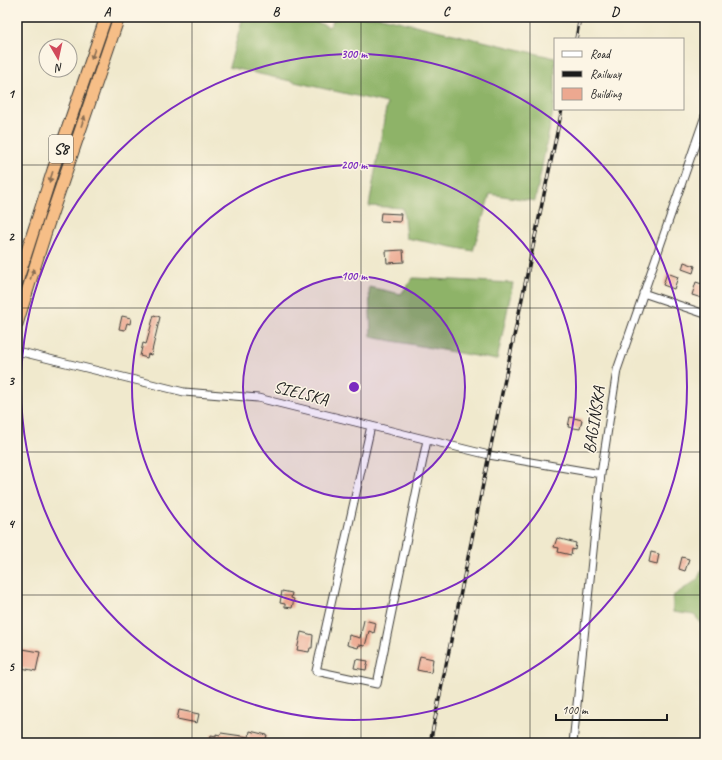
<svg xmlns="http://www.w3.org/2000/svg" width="722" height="760" font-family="Caveat,sans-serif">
<rect width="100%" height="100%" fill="#fcf5e5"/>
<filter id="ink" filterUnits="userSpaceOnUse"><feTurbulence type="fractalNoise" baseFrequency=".025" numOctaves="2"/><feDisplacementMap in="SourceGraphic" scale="8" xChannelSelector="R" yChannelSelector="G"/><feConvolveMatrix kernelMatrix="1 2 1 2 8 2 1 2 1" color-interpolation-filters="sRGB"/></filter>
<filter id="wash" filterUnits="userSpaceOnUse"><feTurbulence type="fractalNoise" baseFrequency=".012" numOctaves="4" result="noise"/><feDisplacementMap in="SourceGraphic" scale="16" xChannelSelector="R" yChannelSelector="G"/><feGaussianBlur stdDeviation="0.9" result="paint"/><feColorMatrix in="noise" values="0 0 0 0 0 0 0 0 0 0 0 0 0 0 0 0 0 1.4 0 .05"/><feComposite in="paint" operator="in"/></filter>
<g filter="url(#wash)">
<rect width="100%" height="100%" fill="#f0e9cd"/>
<path fill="#8eb368" stroke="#556842" d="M243,17H307L308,19L329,27L336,17H381L555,58V101L535,201L490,194L473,251L406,238L403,208L369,206L387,103L229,67Z
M413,278L513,283L497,360L371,337L369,287L401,294Z
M705,564V627L694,615L673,612V596L697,580Z
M605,737L630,743H592Z"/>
<g id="blocks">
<path fill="#eca890" d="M381,213L401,214L400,222L380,221Z
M403,250L404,262L387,263L386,251Z
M684,262L695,266L693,273L682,269Z
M667,273L678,277L674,289L663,285Z
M696,282L705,285V299L692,295Z
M154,315L160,317L151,355L148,354L147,358L140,356L143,343L146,344L147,341Z
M122,316L131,318L130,324L127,323L125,330L119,329Z
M570,417L582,420L580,429L568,427Z
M557,538L576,543L575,550L572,549L571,555L558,552L559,548L554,547Z
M651,552L659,554L657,564L649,562Z
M682,557L689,559L685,571L679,569Z
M282,591L292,593L291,598L294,599L292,608L285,607V604L280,603Z
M364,620L376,623L374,633L369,631L365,646L359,645L358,648L347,645L349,635L360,638Z
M301,632L313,635L312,648H310L309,652L297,650Z
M17,648L40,652L36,671L17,667Z
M420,656L433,659L431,673L417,670Z
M356,659L368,661L366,670L354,668Z
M179,710L199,714L197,723L177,719Z
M250,731L267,735L265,743H210L211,735L216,736V734L220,735L221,733L249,737Z"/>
</g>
</g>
<g filter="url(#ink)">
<use href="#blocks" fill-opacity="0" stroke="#3c3b37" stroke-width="1"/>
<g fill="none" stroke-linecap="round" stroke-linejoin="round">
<g stroke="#3c3b37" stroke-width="9">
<path id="minor" d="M643,293L705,314
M17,351L184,392L258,398L489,455L601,474
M371,426L316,671L377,684L427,440
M573,743L601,474L617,370L705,116"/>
</g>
<g stroke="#3c3b37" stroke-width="13">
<path id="highway" d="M17,282L53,170L106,17
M17,324L47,228L119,17"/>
</g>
<use href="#minor" stroke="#fff" stroke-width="7"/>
<use href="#highway" stroke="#f6be87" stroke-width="11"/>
<g stroke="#1c1c1c" stroke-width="3.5">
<path id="rail" d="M576,39L580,17
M430,743L489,455L562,109"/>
</g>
<use href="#rail" stroke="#fcf5e5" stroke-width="2" stroke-dasharray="6" stroke-linecap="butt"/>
</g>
<defs><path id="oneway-solid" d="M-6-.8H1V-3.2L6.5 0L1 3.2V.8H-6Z"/></defs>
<g fill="#896d52">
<use href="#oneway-solid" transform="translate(93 54) rotate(109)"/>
<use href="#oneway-solid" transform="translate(83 121) rotate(-71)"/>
<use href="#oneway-solid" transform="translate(51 177) rotate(108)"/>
<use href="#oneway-solid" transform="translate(32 274) rotate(-72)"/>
</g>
</g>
<path fill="none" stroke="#1c1c1c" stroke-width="1" stroke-opacity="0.55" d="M192,17V743M361,17V743M530,17V743M17,165H705M17,308H705M17,452H705M17,595H705"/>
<circle cx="354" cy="387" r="111" fill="#7b2cbf" fill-opacity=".12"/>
<g fill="none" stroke="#7b2cbf" stroke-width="2">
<circle cx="354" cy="387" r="111"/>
<circle cx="354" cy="387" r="222"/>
<circle cx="354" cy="387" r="333"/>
</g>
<g text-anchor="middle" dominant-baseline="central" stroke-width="3" stroke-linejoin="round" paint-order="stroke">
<rect fill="#fcf5e5" stroke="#5f5d58" stroke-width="1" x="49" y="135" width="24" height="28" rx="3"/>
<g font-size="16" font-weight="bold" fill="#1c1c1c">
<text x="61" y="149">S8</text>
</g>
<g font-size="17" fill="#1c1c1c" stroke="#fcf5e5">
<text transform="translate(301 393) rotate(14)">SIELSKA</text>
<text transform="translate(594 420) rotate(-81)">BAGIŃSKA</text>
</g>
</g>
<circle cx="354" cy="387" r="6" fill="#7b2cbf" stroke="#fcf5e5" stroke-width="2"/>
<g font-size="12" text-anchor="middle" font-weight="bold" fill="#7b2cbf" stroke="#fcf5e5" stroke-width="3" stroke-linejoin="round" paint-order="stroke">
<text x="354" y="58">300 m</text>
<text x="354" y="169">200 m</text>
<text x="354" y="280">100 m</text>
</g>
<rect width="722" height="760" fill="none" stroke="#fcf5e5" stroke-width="44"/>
<rect x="554" y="38" width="130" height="72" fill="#fcf5e5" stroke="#a29e95"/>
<rect x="562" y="51" width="20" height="6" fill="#ffffff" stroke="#a29e95"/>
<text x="590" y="58" font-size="12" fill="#1c1c1c">Road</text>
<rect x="562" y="71" width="20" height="6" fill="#1c1c1c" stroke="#a29e95"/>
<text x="590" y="78" font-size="12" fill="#1c1c1c">Railway</text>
<rect x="562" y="88" width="20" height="12" fill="#eca890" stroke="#a29e95"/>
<text x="590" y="98" font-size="12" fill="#1c1c1c">Building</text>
<g transform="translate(58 58) rotate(171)"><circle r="19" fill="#fcf5e5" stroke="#a29e95"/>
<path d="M0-3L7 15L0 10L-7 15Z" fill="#d1495b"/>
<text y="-6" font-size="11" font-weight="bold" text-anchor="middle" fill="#1c1c1c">N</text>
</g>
<path d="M556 714v6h111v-6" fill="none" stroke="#1c1c1c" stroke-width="2"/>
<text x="562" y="714" font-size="12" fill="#1c1c1c" stroke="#fcf5e5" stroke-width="3" paint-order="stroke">100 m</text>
<rect x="22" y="22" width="678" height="716" fill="none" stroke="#1c1c1c" stroke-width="1.5"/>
<g font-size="13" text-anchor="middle" font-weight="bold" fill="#1c1c1c">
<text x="107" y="16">A</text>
<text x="276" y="16">B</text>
<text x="446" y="16">C</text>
<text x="615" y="16">D</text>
<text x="11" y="98">1</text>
<text x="11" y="241">2</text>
<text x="11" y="385">3</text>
<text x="11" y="528">4</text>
<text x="11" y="671">5</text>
</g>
</svg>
